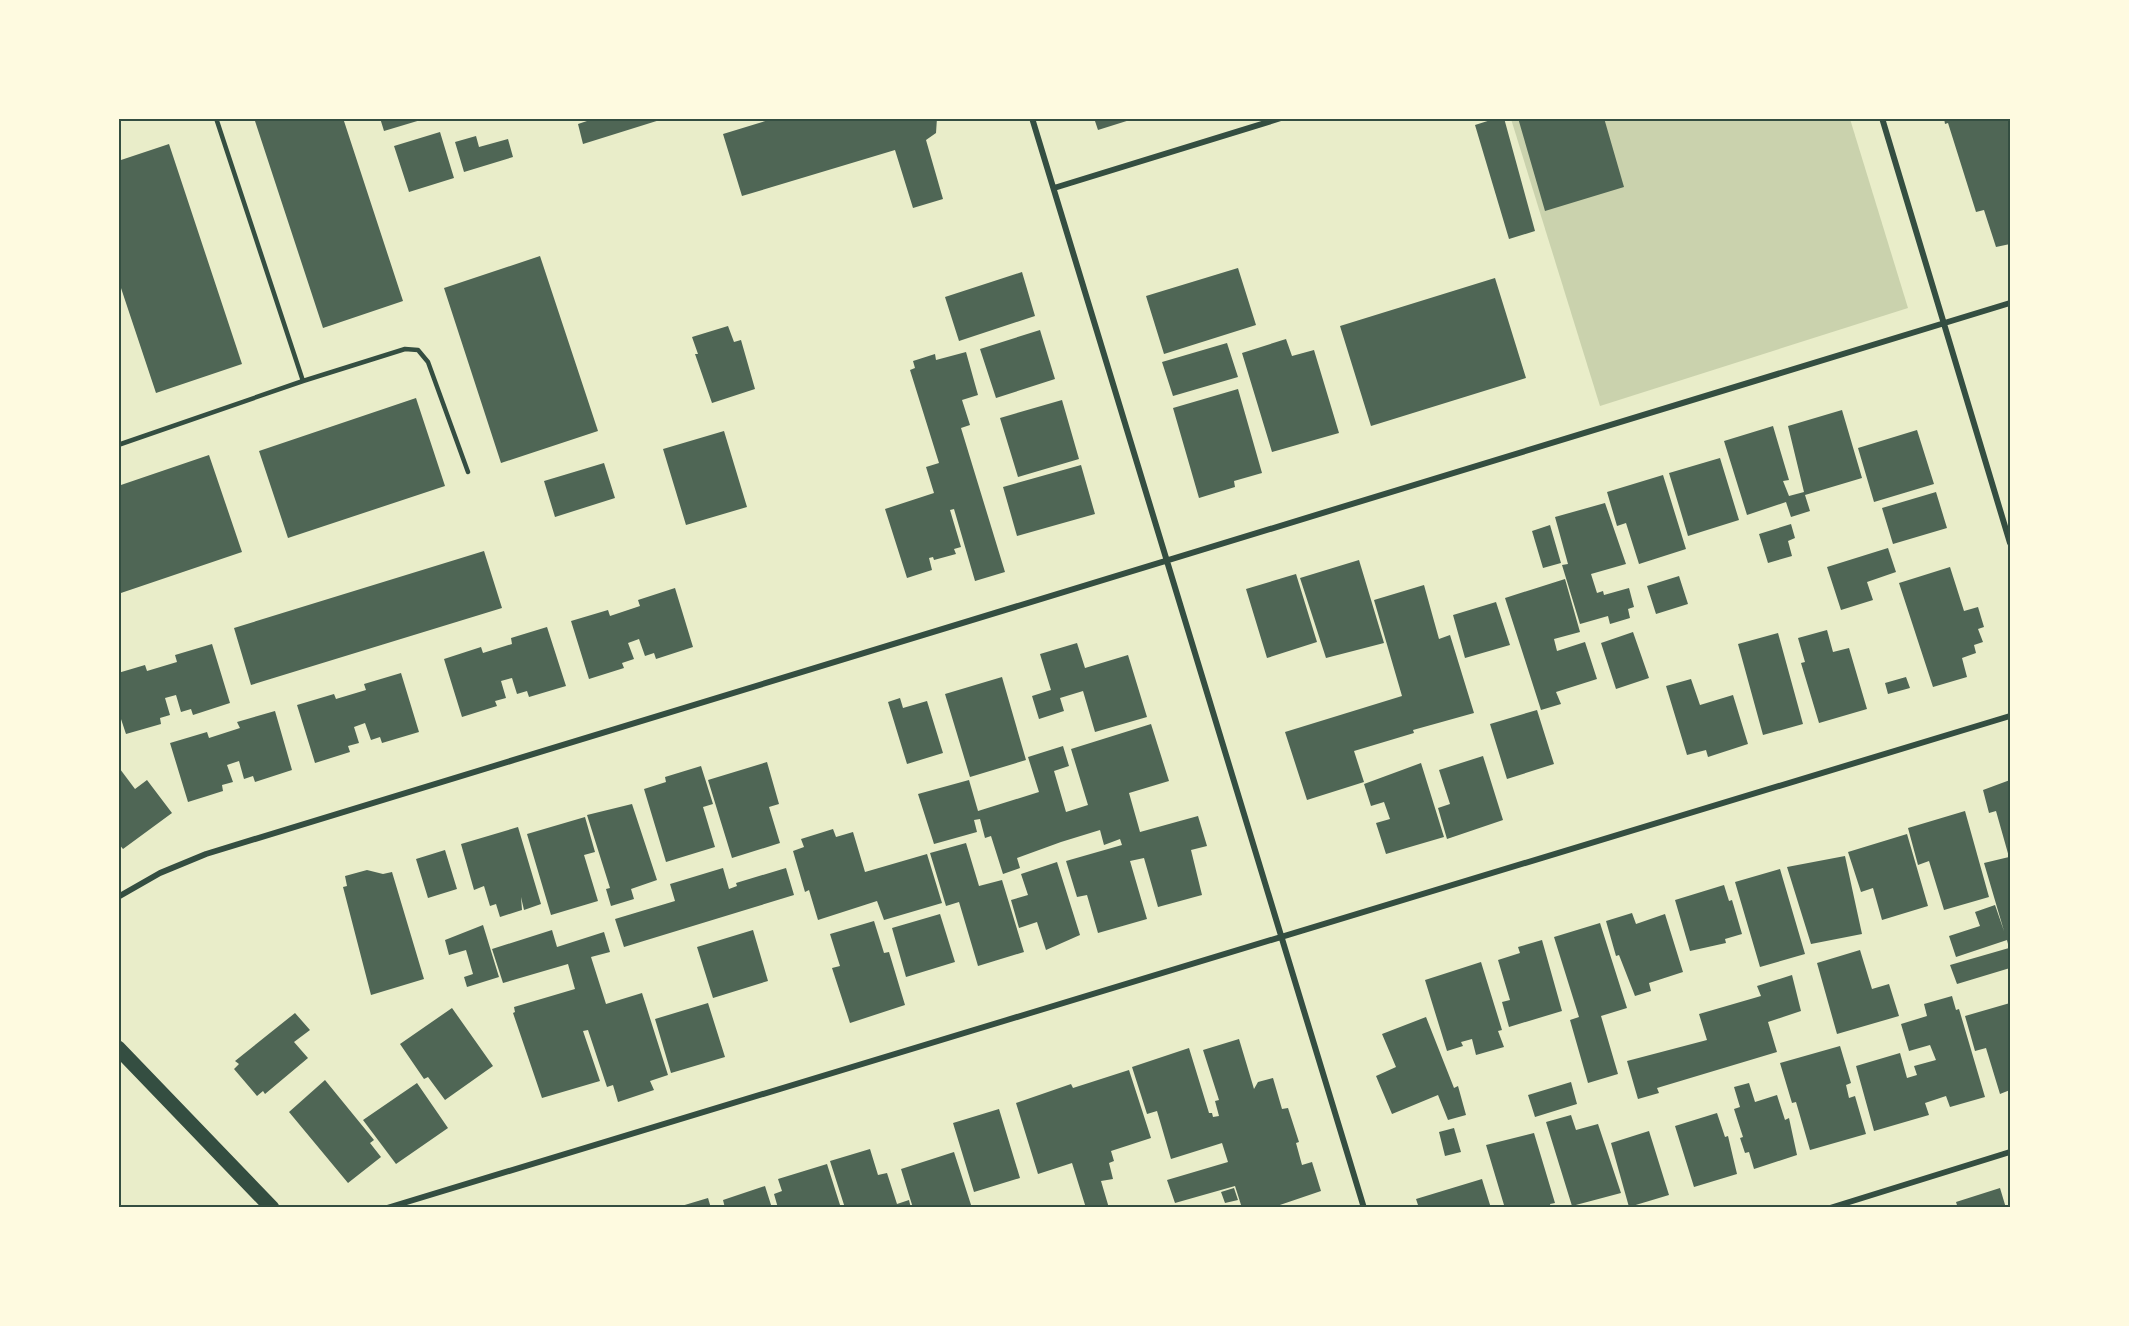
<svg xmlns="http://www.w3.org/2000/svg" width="2129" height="1326" font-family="Mulish,sans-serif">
<rect width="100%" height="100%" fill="#e9edc9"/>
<path fill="#cad2ad" d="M1511,119H1850L1908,308L1600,406Z"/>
<path fill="#4f6655" d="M261,118H343L403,301L323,328L255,121Z
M380,118H424V119L384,131Z
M596,118H663V119L583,144L578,124Z
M775,118H937L936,133L926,140L943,199L913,208L895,150L742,196L723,134Z
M1094,118H1133V119L1098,130Z
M1497,118H1504L1535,231L1509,239L1475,125Z
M1518,118H1604L1624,187L1545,211Z
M1944,118H2010V244L1996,247L1984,210L1976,212L1948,123L1945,124Z
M440,132L454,178L409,192L394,146Z
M476,136L479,147L508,139L513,157L464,172L455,142Z
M169,144L242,364L156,393L118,279V161Z
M540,256L598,431L501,463L444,288Z
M1238,268L1256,325L1164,354L1146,296Z
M1022,272L1035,316L959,341L945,297Z
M1495,278L1526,378L1371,426L1340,326Z
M728,326L734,342L741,340L755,389L712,403L695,354H698L692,337Z
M1040,330L1055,379L996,398L980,349Z
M1286,339L1292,356L1314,350L1339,433L1272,452L1242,353Z
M1227,343L1238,377L1173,396L1162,362Z
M966,352L978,395L962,400L970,425L961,428L1005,572L975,581L954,509L950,510L961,547L954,549L956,554L934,560L933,557L929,558L932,570L907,578L885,509L934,493L926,467L939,463L910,370L915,368L913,361L935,354L936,360Z
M1238,389L1262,473L1234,481L1235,487L1199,498L1173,408Z
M416,398L445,486L288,538L259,451Z
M1062,400L1079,459L1018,477L1000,418Z
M1842,410L1862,478L1805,495L1810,511L1791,517L1786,502L1747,515L1724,441L1773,426L1789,480L1783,481L1789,496L1804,492L1788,426Z
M1917,430L1934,484L1874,502L1858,448Z
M724,431L747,507L686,525L663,449Z
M209,455L242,552L118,594V486Z
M1720,458L1739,520L1688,536L1669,473Z
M604,463L615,498L555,517L544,481Z
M1081,465L1095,514L1017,536L1003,487Z
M1663,475L1686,549L1639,564L1626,523L1617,526L1607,492Z
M1936,492L1947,528L1893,544L1882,508Z
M1605,503L1626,564L1591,574L1597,593L1603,591L1604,595L1629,588L1634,607L1628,609L1630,618L1610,624L1608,616L1580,624L1562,565L1568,564L1555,517Z
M1791,524L1795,538L1788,541L1792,556L1768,563L1759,534Z
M1550,525L1561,563L1543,568L1532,531Z
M1888,548L1896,572L1867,582L1873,600L1841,610L1827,567Z
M484,551L502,608L251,685L234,628Z
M1359,560L1384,643L1326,658L1300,578Z
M1950,567L1964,611L1978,607L1984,627L1978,629L1983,642L1974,645L1976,653L1962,658L1967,677L1933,687L1899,583Z
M1296,574L1317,642L1267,658L1246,589Z
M1679,576L1688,604L1656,614L1647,586Z
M1565,579L1580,632L1554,639L1557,651L1585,642L1597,679L1556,692L1561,704L1541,710L1505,598Z
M1424,585L1439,639L1450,635L1474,713L1413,730L1414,733L1354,751L1364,782L1307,800L1285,732L1402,696L1374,600Z
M675,588L693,647L656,659L654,653L645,656L639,639L628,643L634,659L622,663L624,668L589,679L571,621L608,610L610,616L640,606L638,600Z
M1496,602L1510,645L1465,658L1453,615Z
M547,627L566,686L529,697L527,691L517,694L512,678L501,681L506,698L495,701L497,706L462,717L444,659L481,647L483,653L512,644L511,638Z
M1827,630L1833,652L1849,648L1867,709L1819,723L1801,663L1805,662L1798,638Z
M1633,632L1649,678L1616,689L1601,643Z
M1778,633L1803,724L1763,735L1738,644Z
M1077,643L1085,668L1128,655L1147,717L1095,732L1083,691L1060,698L1064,711L1039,719L1032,696L1051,690L1040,654Z
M212,644L230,703L193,715L191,709L181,712L176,695L165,698L170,715L160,718L161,724L126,734L118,710V673L145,665L147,671L177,662L175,655Z
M401,673L419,732L382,743L380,737L371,740L365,723L354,727L359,743L348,746L350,752L315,763L297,705L334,694L336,699L366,690L364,684Z
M1002,677L1026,760L970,777L945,694Z
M1906,677L1910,688L1888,694L1885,683Z
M1691,679L1700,705L1733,695L1748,744L1708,757L1706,750L1687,755L1666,686Z
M900,698L903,708L927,701L943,753L907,764L888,702Z
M1537,710L1554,764L1507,779L1490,724Z
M275,711L292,770L255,782L253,776L244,779L239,761L227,765L233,782L222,785L223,791L188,802L170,743L207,732L209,738L240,728L237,722Z
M1151,724L1169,781L1129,793L1140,832L1198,816L1207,846L1191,850L1202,895L1158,907L1144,858L1130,861L1147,919L1098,933L1087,895L1077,897L1066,861L1122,845L1120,839L1104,845L1100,830L1061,842L1017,858L1020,868L1003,874L991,836L985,838L980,819L974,820L977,832L934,844L918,794L969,780L978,811L1039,792L1028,757L1063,746L1069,766L1054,771L1066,812L1088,805L1071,749Z
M1483,756L1503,820L1447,839L1438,808L1450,804L1439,770Z
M767,762L779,804L769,807L780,843L732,858L708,780Z
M1421,763L1444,837L1386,854L1376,823L1390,819L1384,802L1371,806L1364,784Z
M701,766L713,804L703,807L715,847L666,862L644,789L666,782L665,777Z
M120,769L135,789L147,780L172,813L123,849L118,843Z
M2010,780V968L1957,984L1950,965L2009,948L2007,940L1956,957L1949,936L1980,926L1975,912L1995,905L2004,931L1984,863L2009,857L1996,811L1989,813L1983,790Z
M632,804L657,880L631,889L634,899L611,906L606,889L610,888L587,815Z
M1965,811L1989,897L1944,910L1929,861L1918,865L1908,828Z
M585,817L595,852L584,855L598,901L551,915L527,834Z
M518,827L541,904L524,910L521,897L522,910L500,917L496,904L490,906L484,886L474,890L461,844Z
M833,829L836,837L853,832L865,872L927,854L942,903L884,920L877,901L818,920L809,890L805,892L793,851L804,847L801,839Z
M1907,834L1928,906L1882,920L1873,888L1861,892L1848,852Z
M966,843L979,886L1002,880L1024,952L978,966L959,902L946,906L930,853Z
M445,850L457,889L428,898L416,859Z
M1845,856L1862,934L1811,944L1787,867Z
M1057,862L1080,935L1046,950L1037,922L1019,928L1011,900L1028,895L1021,874Z
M723,868L729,889L737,886L736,883L786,868L794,895L624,947L615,919L675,901L670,884Z
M1780,869L1805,954L1760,967L1735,882Z
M367,870L383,874L392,872L424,979L371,995L343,887L347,886L345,876Z
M1724,885L1729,901L1732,900L1742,934L1725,939L1726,943L1690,951L1675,900Z
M1632,913L1636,924L1665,914L1683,972L1649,983L1651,991L1635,996L1619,955L1616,956L1606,921Z
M940,914L955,962L906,977L892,928Z
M874,921L884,953L889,952L905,1005L850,1023L832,968L840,966L830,934Z
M1600,923L1627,1008L1601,1016L1618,1074L1588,1083L1570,1020L1579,1017L1554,937Z
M483,925L499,977L467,987L464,977L473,974L466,950L449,955L445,940Z
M552,930L557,947L604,932L610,952L591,957L606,1004L642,993L668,1075L650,1081L654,1090L618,1102L613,1085L607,1087L588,1030L583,1031L600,1081L542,1098L513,1013L515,1012L514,1007L575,989L568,964L503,983L492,949Z
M753,930L768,981L713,998L697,947Z
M1542,940L1562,1011L1509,1027L1502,1002L1510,1000L1498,960L1520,953L1518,947Z
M1860,950L1872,989L1889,984L1899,1016L1837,1034L1817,963Z
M1481,962L1502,1030L1498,1031L1504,1047L1476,1055L1472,1039L1461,1042L1463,1046L1447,1051L1425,980Z
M1792,975L1801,1011L1768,1022L1777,1052L1657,1088L1659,1093L1638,1099L1627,1061L1707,1040L1699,1014L1761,996L1757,986Z
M1952,996L1956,1010L1959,1009L1985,1097L1950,1107L1946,1096L1925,1103L1929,1115L1874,1131L1856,1066L1900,1053L1907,1078L1917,1075L1914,1066L1936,1060L1930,1045L1909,1051L1901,1024L1927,1016L1924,1004Z
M708,1003L725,1057L671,1073L655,1019Z
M2010,1003V1090L2000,1094L1986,1048L1975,1051L1965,1016Z
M452,1008L493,1066L445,1100L428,1077L424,1079L400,1044Z
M295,1013L310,1030L294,1042L308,1058L265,1094L263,1091L257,1096L234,1069L239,1064L235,1061Z
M1426,1017L1454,1088L1458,1086L1466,1115L1448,1120L1438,1095L1392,1114L1376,1076L1396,1067L1382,1034Z
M1239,1039L1254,1089L1258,1082L1273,1078L1282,1109L1288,1108L1299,1142L1296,1143L1302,1165L1312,1162L1321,1191L1271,1208H1242L1235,1186L1175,1203L1167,1180L1228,1162L1222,1143L1171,1159L1157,1111L1147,1114L1132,1067L1189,1048L1209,1113H1212L1213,1117L1219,1116L1215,1101L1219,1100L1203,1050Z
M1840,1046L1851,1083L1846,1085L1849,1098L1855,1096L1866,1134L1810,1150L1796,1102L1792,1103L1780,1063Z
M1129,1070L1151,1138L1111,1151L1114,1161L1109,1163L1113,1179L1101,1181L1109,1208H1086L1072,1163L1038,1174L1016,1103L1071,1084L1073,1088Z
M325,1080L374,1140L370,1143L381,1157L348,1183L289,1112Z
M1571,1082L1577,1104L1535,1117L1528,1095Z
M417,1083L448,1128L396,1164L363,1120Z
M1749,1083L1755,1102L1777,1095L1785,1120L1789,1118L1797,1155L1754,1169L1749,1152L1745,1153L1740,1138L1743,1137L1734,1109L1740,1107L1734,1087Z
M999,1109L1020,1178L974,1192L953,1123Z
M1717,1113L1725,1137L1728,1136L1737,1174L1694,1187L1675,1126Z
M1571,1115L1576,1130L1598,1124L1621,1193L1572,1206L1546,1122Z
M1454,1128L1461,1152L1445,1156L1439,1132Z
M1649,1131L1669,1195L1629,1207L1611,1143Z
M1534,1133L1555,1203L1550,1204L1551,1208H1497L1504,1205L1486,1145Z
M870,1149L878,1175L887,1173L897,1204L909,1200L911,1208H845L830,1161Z
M954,1152L972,1208H913L901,1169Z
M827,1164L841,1208H778L774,1194L782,1191L778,1179Z
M1482,1179L1491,1208H1419L1416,1199Z
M765,1186L772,1208H725L723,1200Z
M1234,1188L1238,1200L1225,1203L1221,1192Z
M2000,1188L2006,1208H1958L1956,1202Z
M708,1198L711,1208H678V1207Z"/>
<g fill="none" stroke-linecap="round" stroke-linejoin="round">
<path stroke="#344e41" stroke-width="4.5" d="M303,381L405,349L418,350L428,362L468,472
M118,445L303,381L216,118"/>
<path stroke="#344e41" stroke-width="6" d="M1032,118L1364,1208
M1882,118L2010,543
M1054,188L1281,118
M118,897L160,873L206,854L2010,303
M387,1208L2010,716
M1830,1208L2010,1152"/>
<path stroke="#344e41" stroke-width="15" d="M118,1048L272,1208"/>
</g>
<rect width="2129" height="1326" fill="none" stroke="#fefae0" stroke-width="240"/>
<rect x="120" y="120" width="1889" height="1086" fill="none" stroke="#344e41" stroke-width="2"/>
</svg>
